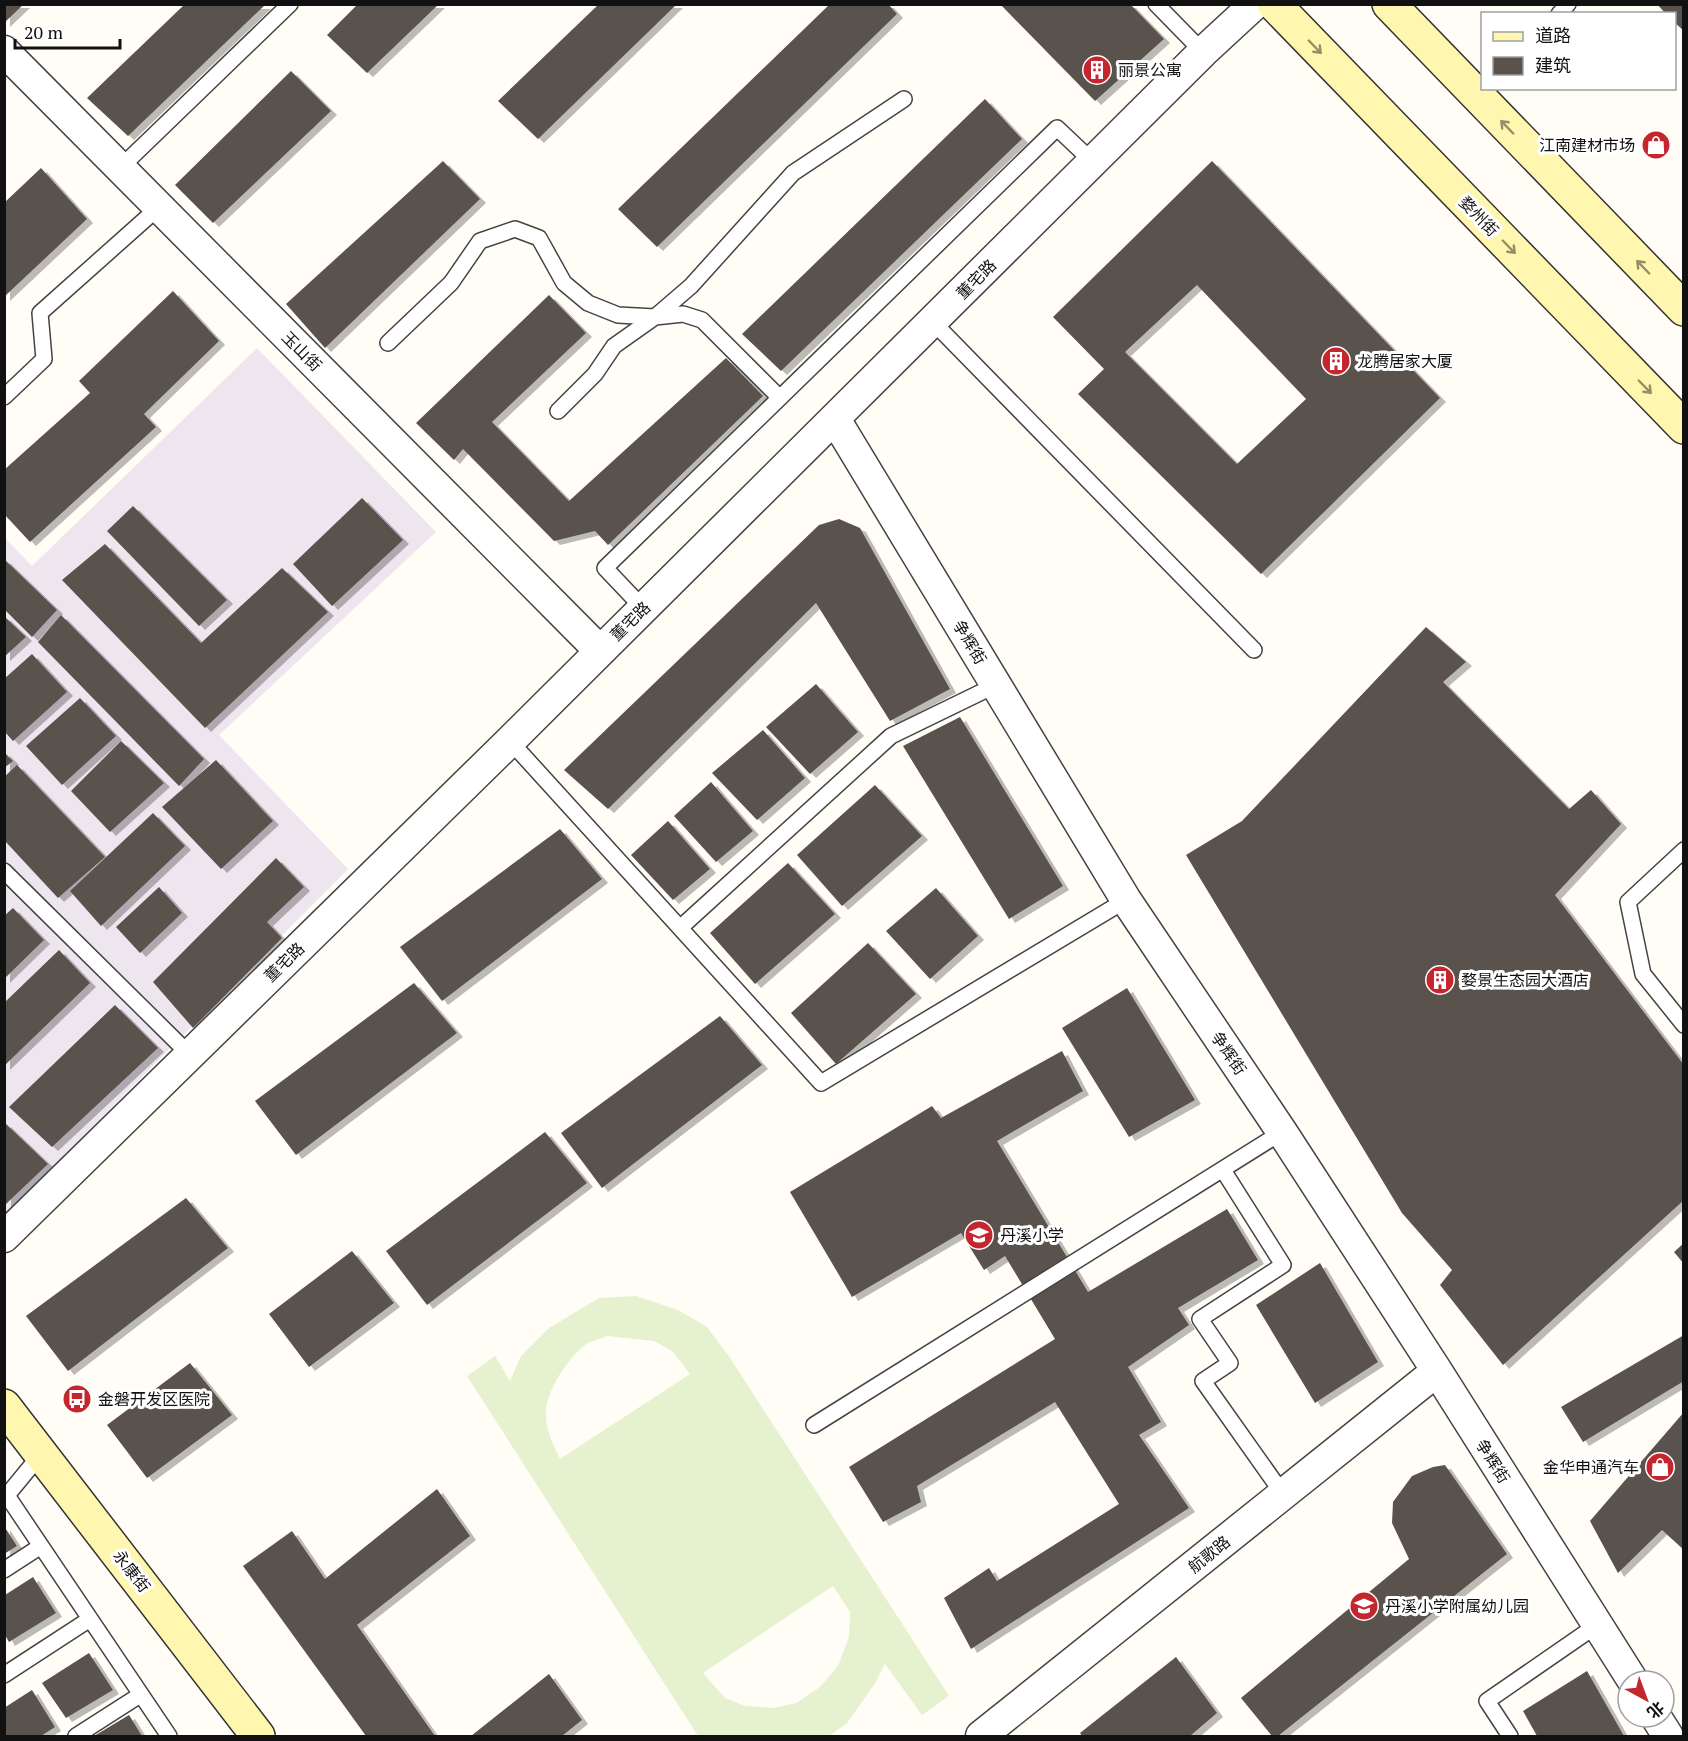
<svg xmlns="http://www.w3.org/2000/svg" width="1688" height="1741" font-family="'PT Serif','Noto Sans SC',serif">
<defs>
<filter id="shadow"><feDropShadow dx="6" dy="4" stdDeviation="0" flood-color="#0004"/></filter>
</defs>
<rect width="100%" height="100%" fill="#fffdf5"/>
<path fill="#eee6ef" d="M257,348L436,532L219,735L348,869L5,1215V538L32,566Z"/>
<path fill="#e6f2cf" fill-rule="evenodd" d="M636,1296L678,1310L707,1327L728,1355L949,1696L922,1715L885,1664L874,1685L847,1723L829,1736H698L467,1376L495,1356L510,1381L521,1356L549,1328L599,1298ZM607,1336L654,1341L672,1351L690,1374L560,1459C553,1445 546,1431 546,1414C545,1392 568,1358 585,1345C591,1341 600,1339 607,1336ZM833,1586L850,1612L849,1637L838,1666L820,1687L796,1703L773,1708L745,1706L725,1698L703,1673Z"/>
<path fill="#5a524d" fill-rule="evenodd" filter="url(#shadow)" d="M4,4H24L4,23Z
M358,4H439L367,73L327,35Z
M599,4H677L538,139L498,101Z
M830,4H888L897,14L657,247L618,209Z
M1000,4H1130L1164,39L1095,101Z
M1657,4H1684V31L1674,22V14H1666Z
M184,5H265L128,136L87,98Z
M291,71L331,111L213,223L175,185Z
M985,99L1022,139L781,371L742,334Z
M443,161L480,199L325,348L286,304Z
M1212,161L1440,398L1261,574L1078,394L1104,369L1053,317ZM1197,285L1306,399L1237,464L1125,352Z
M41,168L87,219L4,297V203Z
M173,291L219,341L144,414L156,427L30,542L4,514V470L90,393L79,381Z
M549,295L586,333L492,422L569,501L726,358L763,396L608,545L595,531L554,541L463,449L454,460L416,423Z
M362,498L403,540L332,606L293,564Z
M133,506L227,600L199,626L107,531Z
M839,519L860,528L950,689L890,721L816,603L608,809L564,770L819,525Z
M105,544L201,643L282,568L328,612L205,728L62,580Z
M4,559L57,610L32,637L4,609Z
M61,615L204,759L179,786L38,642Z
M4,616L26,637L4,657Z
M1426,627L1466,662L1443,682L1569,809L1591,790L1621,824L1555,895L1684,1065V1200L1503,1365L1440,1285L1452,1270L1402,1213L1186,855L1242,821Z
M32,654L67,692L13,741L4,731V679Z
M816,684L858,732L810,774L766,727Z
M80,698L116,736L62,785L26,746Z
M960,717L1063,886L1009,919L903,746Z
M763,730L805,778L757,820L712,773Z
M121,741L164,783L110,832L71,791Z
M4,752L13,761L4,768Z
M216,760L273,821L221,869L162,807Z
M17,765L105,857L58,898L4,840V777Z
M711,782L753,831L716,862L674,816Z
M875,785L922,836L842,906L797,855Z
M153,813L185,846L101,926L70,891Z
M668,821L710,869L673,900L631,855Z
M560,829L602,879L442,1001L400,947Z
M276,858L304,887L267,922L282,938L193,1028L153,982Z
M788,863L835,914L755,984L710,933Z
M159,887L182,913L140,953L116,927Z
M936,888L978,936L930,979L886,931Z
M13,908L44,940L4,979V916Z
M868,943L916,994L836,1064L791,1013Z
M59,950L90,983L4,1066V1003Z
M414,983L457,1033L296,1155L255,1101Z
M1127,988L1195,1100L1129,1137L1062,1028Z
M115,1005L158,1048L52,1147L9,1107Z
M720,1016L762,1065L602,1188L561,1133Z
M1062,1051L1083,1091L997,1141L1088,1292L1227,1209L1258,1260L1178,1308L1189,1325L1128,1367L1161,1422L1139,1435L1189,1508L971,1649L944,1598L989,1568L997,1581L1119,1504L1055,1402L917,1486L921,1502L883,1522L849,1467L1055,1339L1005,1256L984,1270L961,1233L852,1297L790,1192L932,1106L941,1118Z
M5,1123L48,1164L5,1205Z
M545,1132L587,1183L427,1305L386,1251Z
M186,1198L228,1248L68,1371L26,1316Z
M1684,1243V1264L1674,1252Z
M352,1251L394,1303L309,1367L269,1314Z
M1320,1263L1378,1362L1315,1403L1256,1305Z
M1684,1335V1381L1583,1442L1561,1407Z
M190,1363L232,1415L147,1478L107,1425Z
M1684,1412V1550L1662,1530L1618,1573L1590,1521Z
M1445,1465L1507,1554L1278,1736H1272L1241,1698L1409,1559L1392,1523L1393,1502L1412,1476L1433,1467Z
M437,1489L470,1536L357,1625L435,1736H366L243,1566L292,1531L325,1579Z
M4,1526L17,1546L4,1554Z
M33,1577L56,1613L9,1642L5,1635V1595Z
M89,1653L113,1690L66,1718L42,1683Z
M1176,1657L1217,1713L1190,1736H1082L1080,1733Z
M1587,1671L1624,1736H1537L1523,1711Z
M549,1674L582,1720L562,1736H471Z
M32,1690L55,1727L41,1736H4V1708Z
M129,1715L142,1736H94Z"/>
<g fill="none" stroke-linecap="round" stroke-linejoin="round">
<g stroke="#444" stroke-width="18">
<path id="lane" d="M1156,4L1203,52
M1559,14L1568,4
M120,168L290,4
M933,322L1254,650
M388,343L451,283L480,241L515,229L539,238L564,283L588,303L618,315L655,317L683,314L702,320L780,398
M4,397L44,359L40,313L159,207
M558,411L595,374L614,346L655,317L691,286L793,173L904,99
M643,608L605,568L1057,128L1093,162
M510,741L821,1083L1126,900
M1684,850L1628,902L1643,974L1684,1025
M4,871L190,1055
M680,928L891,736L996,685
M1223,1170L1283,1265L1200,1319L1230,1363L1203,1381L1283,1494
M814,1425L1282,1132
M8,1497L169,1736
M4,1499L41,1454
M4,1570L41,1546
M4,1675L90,1619
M76,1736L140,1695
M1510,1736L1487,1701L1597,1625"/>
</g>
<g stroke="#444" stroke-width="33">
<path id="street" d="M4,51L599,650
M835,419L1126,900L1282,1132L1437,1371L1633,1681
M4,1237L510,741L1203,52L1255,4
M1656,1717L1668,1736
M981,1736L1437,1371"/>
</g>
<g stroke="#333" stroke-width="36">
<path id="secondary" d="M1274,4L1684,427
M1389,4L1684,309
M4,1406L258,1736"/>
</g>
<use href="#lane" stroke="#fff" stroke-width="15"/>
<use href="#street" stroke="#fff" stroke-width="30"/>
<use href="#secondary" stroke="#fff6b0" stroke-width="33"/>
</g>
<defs><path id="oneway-shaft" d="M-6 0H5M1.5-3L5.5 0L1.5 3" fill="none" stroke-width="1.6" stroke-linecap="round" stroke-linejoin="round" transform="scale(1.5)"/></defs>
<g stroke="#948f68">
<use href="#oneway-shaft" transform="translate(1315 47) rotate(46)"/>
<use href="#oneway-shaft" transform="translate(1507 127) rotate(-134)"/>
<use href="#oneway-shaft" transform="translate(1509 247) rotate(46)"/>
<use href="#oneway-shaft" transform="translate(1643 267) rotate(-134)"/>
<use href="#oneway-shaft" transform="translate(1645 387) rotate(46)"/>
</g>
<defs>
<g id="building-disc" transform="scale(1.5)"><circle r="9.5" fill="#c4262e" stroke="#fff"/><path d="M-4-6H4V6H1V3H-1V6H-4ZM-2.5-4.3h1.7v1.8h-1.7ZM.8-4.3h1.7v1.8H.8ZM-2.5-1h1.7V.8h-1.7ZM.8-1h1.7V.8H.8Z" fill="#fff"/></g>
<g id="shop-disc" transform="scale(1.5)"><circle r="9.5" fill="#c4262e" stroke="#fff"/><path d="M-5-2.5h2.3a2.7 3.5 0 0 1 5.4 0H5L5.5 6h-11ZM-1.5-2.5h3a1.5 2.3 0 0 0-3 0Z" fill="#fff"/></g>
<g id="school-disc" transform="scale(1.5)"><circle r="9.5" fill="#c4262e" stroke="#fff"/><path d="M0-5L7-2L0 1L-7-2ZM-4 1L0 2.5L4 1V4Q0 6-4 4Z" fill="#fff"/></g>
<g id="bus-disc" transform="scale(1.5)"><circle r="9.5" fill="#c4262e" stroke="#fff"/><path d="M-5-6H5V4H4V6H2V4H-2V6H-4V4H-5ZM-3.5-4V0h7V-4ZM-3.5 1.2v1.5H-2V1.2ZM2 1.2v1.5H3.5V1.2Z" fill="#fff"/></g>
</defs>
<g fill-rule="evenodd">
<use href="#building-disc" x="1097" y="70"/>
<use href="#shop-disc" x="1656" y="145"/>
<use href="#building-disc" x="1336" y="361"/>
<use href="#building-disc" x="1440" y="980"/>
<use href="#school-disc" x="979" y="1235"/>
<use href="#bus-disc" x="77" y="1399"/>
<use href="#shop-disc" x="1660" y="1467"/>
<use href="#school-disc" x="1364" y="1606"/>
</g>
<g text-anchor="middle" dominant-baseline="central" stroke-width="6" stroke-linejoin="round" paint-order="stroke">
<g font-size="16" fill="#111" stroke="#fff" text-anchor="start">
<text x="1118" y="70">丽景公寓</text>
<text x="1635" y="145" text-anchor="end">江南建材市场</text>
<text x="1357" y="361">龙腾居家大厦</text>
<text x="1461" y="980">婺景生态园大酒店</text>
<text x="1000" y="1235">丹溪小学</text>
<text x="98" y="1399">金磐开发区医院</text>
<text x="1639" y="1467" text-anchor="end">金华申通汽车</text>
<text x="1385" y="1606">丹溪小学附属幼儿园</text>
</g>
<g font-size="16" fill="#111" stroke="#fff">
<text transform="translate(1479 216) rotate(46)">婺州街</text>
<text transform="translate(976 279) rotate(-45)">董宅路</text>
<text transform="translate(302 351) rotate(45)">玉山街</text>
<text transform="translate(630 621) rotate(-44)">董宅路</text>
<text transform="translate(970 642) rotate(59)">争辉街</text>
<text transform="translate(284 962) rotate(-44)">董宅路</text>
<text transform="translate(1229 1053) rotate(56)">争辉街</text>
<text transform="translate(1493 1461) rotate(58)">争辉街</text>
<text transform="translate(1209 1554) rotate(-39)">航歌路</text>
<text transform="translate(132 1571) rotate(52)">永康街</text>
</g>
</g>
<rect width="1688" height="1741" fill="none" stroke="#111111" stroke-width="12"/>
<rect x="1481" y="12" width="195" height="78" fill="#ffffff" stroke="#a0a0a0" stroke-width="1.5"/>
<rect x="1493" y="32" width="30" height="9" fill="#fff6b0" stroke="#a0a0a0" stroke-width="1.5"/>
<text x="1535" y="42" font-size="18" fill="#111111">道路</text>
<rect x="1493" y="57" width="30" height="18" fill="#5a524d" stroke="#a0a0a0" stroke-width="1.5"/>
<text x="1535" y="72" font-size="18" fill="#111111">建筑</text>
<g transform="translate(1646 1699) rotate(139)"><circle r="28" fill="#ffffff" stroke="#a0a0a0" stroke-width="1.5"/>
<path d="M0-4.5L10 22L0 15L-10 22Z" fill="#c4262e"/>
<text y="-9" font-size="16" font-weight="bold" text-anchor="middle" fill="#111111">北</text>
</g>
<path d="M15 39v9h105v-9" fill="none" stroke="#111111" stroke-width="3"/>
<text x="24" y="39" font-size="18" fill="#111111" stroke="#ffffff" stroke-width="4.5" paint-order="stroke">20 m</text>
</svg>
